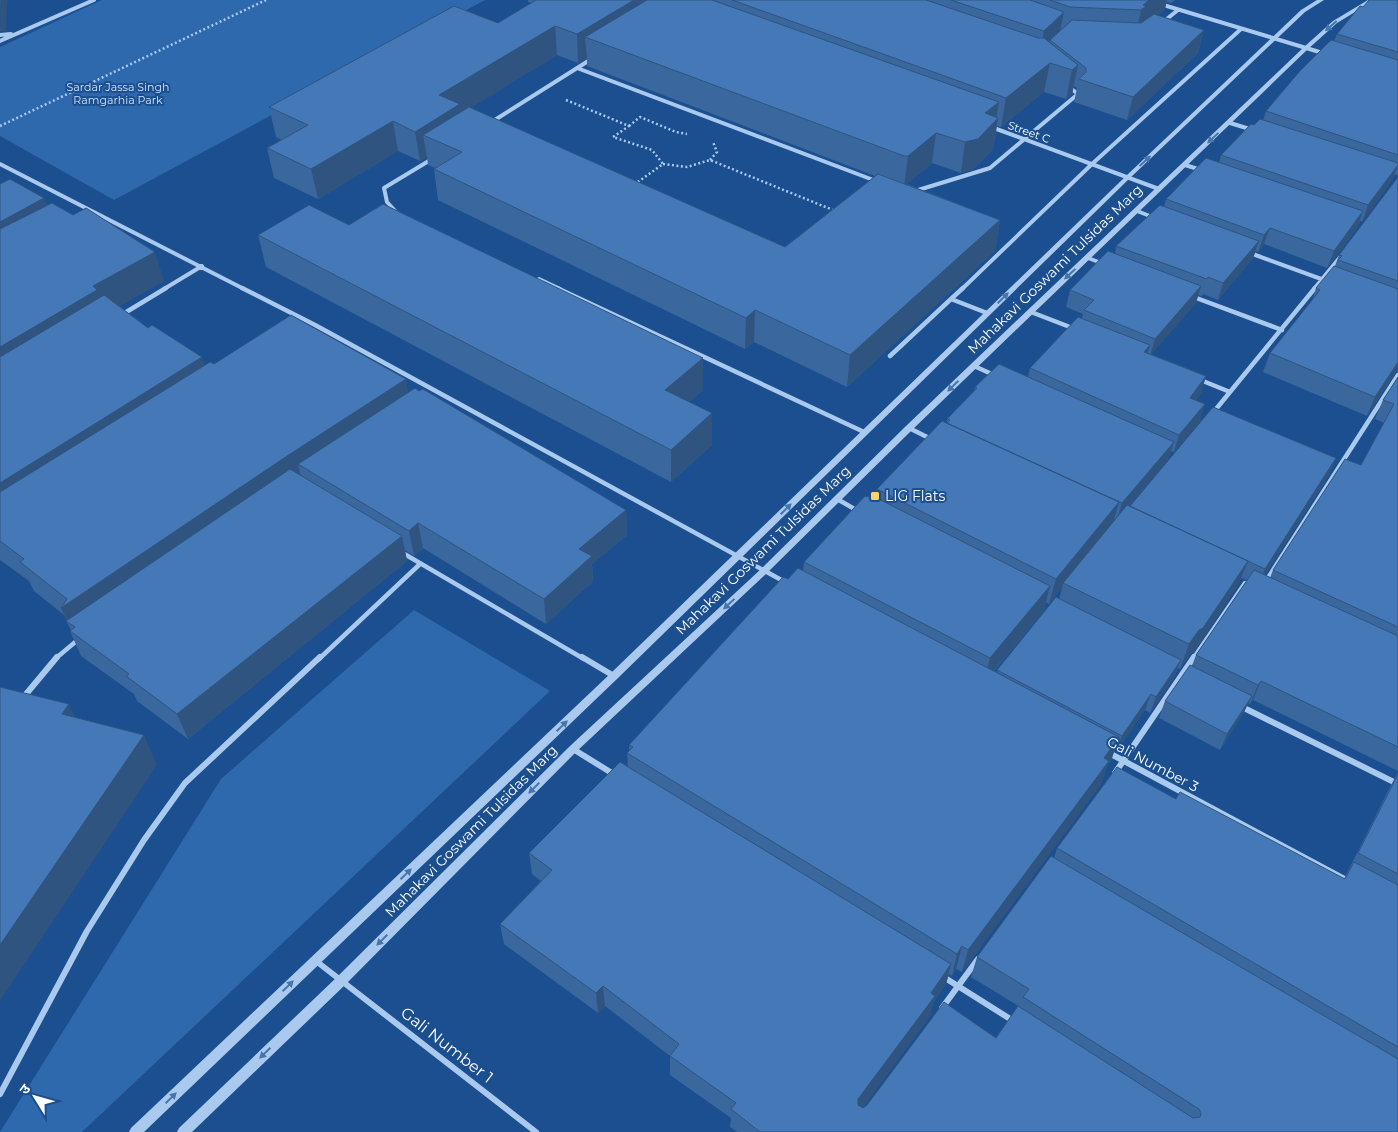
<svg xmlns="http://www.w3.org/2000/svg" width="1398" height="1132" font-family="Montserrat,'Noto Sans Devanagari',sans-serif">
<rect width="100%" height="100%" fill="#1b4f8f"/>
<path fill="#2e69ad" d="M102,0H485L114,200L0,136V47Z
M414,610L550,691L82,1132H0L221,779Z"/>
<g fill="none" stroke-linecap="round" stroke-linejoin="round">
<path stroke="#a9c9ee" stroke-width="2.5" stroke-dasharray="2 2.5" stroke-linecap="butt" d="M566,100L629,126L613,137L652,150L663,164L635,184
M0,126L266,0
M629,126L640,117L676,132L687,134
M710,160L717,152L713,142
M663,164L687,167L710,160L833,210"/>
<path stroke="#a9c9ee" stroke-width="4" d="M1147,0L1326,54
M1163,22L1178,10
M0,35L11,34
M0,41L94,0
M577,68L876,181
M490,123L593,58
M1230,123L1253,130
M991,127L1159,189
M0,164L244,289
M1185,165L1201,170
M915,191L990,168L1078,94L1069,87
M1137,211L1155,218
M396,212L387,202L384,188L432,159
M1250,253L1324,280
M1088,258L1104,264
M539,279L560,289
M164,289L202,266
M962,289L1092,164L1241,29
M1314,289L1341,256"/>
<path stroke="#a9c9ee" stroke-width="4.5" d="M242,288L315,325L785,582
M557,288L864,432
M1191,296L1282,330
M951,299L963,288
M1031,312L1075,329
M123,314L166,288
M890,356L951,299L987,313
M974,366L994,375
M1198,379L1230,392
M1212,414L1315,288
M909,428L933,440
M837,499L858,511
M401,552L584,659
M1266,581L1398,375
M55,659L80,638
M319,659L420,564
M1193,659L1245,583"/>
<path stroke="#a9c9ee" stroke-width="6" d="M582,657L614,676
M22,699L57,657
M1240,706L1398,784
M573,749L615,775
M1109,753L1348,881
M1115,773L1194,657
M316,961L536,1132
M942,976L1015,1022
M942,1008L978,959
M0,1094L87,931L144,840L185,783L320,657"/>
<path fill="#a9c9ee" fill-rule="evenodd" d="M1317,0H1324L1305,12L1130,178L617,679L144,1132H129L131,1128L611,673L1126,176L1301,10Z
M1368,0H1375L1337,23L1308,49L912,430L767,573L576,752L345,985L192,1132H177L179,1128L337,977L570,746L761,569L906,426L1304,47L1333,21Z"/>
</g>
<path fill="#3a679d" fill-rule="evenodd" d="M528,0H1175L1171,3L1166,2L1165,9L1157,16L1204,30L1198,53L1127,120L1074,102L1077,88L1074,86L1072,94L1066,99L1044,92L1001,127L997,126L993,149L973,169L961,173L932,163L907,184L1000,220L995,251L847,387L754,342L745,349L438,200L434,169L435,168L428,165L427,157L420,161L398,151L318,199L274,178L267,148L282,140L276,137L269,107L498,23L531,3L528,2ZM557,55L578,63L587,58V66L875,176L785,247L470,108Z
M1398,0V176L1395,174L1392,180L1362,222L1360,221L1357,228L1327,268L1264,244L1258,252L1256,251L1253,258L1218,300L1203,294L1202,296L1198,295L1196,303L1151,354L1206,376L1201,393L1196,400L1200,421L1174,452L1171,451L1168,459L1129,506L1130,507L1336,458L1329,475L1265,575L1270,578L1273,570L1361,465L1384,423L1375,419L1383,400L1398,377V771L1253,700L1250,704L1248,703L1244,712L1220,750L1159,718L1165,701L1192,666L1196,655L1247,580L1241,578L1238,585L1194,652L1190,654L1180,669L1178,668L1174,677L1150,713L1145,710L1116,752L1114,751L1111,761L1107,766L1101,784L962,972L956,969L952,976L949,974L946,984L933,1003L930,1016L863,1107L996,1038L1020,1007L971,977L977,957L1054,858L1057,848L1176,799L1344,879L1390,787L1398,772V1132H737L730,1127L731,1118L670,1075V1056L605,1006L598,1013L504,944L500,924L541,881L532,874L529,853L628,767L627,753L629,751V745L788,579L803,571L804,562L869,497H876L877,489L947,423V419L974,391L975,387L1028,377L1030,368L1082,318L1083,314L1066,307L1070,290L1115,254L1116,246L1164,207L1166,199L1219,163L1221,155L1254,125L1263,120L1266,111L1334,41L1337,34L1363,7ZM1062,588L1059,599L997,670V672L994,671L1044,610L1046,602L1049,604Z
M1398,177V371L1395,373L1367,416L1263,372L1270,353L1312,301L1316,288L1335,266L1339,255Z
M0,184L47,205L164,281L119,306L148,328L205,365L214,364L408,392L626,510L627,535L592,564L593,581L546,624L423,548L414,556L405,550L407,561L188,739L137,701L134,694L81,656L70,631L71,630L66,621L67,620L64,615L34,591L29,581L0,560Z
M258,235L703,358V390L689,402L712,445L671,482L266,267Z"/>
<path fill="#305480" d="M1,0H7L6,31H0Z
M634,0H679L585,37L587,58L578,63L577,34Z
M1149,0H1167L1165,9L1141,30L1135,38L1141,10L1143,5Z
M1064,12L1058,40H1050L1048,50L1039,59L1044,31Z
M555,26L557,55L462,113L423,135L427,157L420,161L415,132L439,95Z
M1204,30L1198,53L1127,120L1133,97Z
M1050,63L1044,92L1001,127L1006,98Z
M1078,65L1072,94L1066,99L1072,70Z
M999,102L996,121L998,118L993,149L973,169L961,173L965,142L985,113Z
M393,121L398,151L318,199L311,169Z
M936,133L932,163L904,187L908,156Z
M1398,165L1392,180L1362,222L1368,205Z
M44,198L55,227L0,257V222Z
M1363,211L1357,228L1327,268L1334,251Z
M1000,220L995,251L847,387L850,355Z
M1270,228L1264,244L1258,252L1264,235Z
M1259,241L1253,258L1218,300L1223,283Z
M155,252L164,281L106,314L0,384V347L93,286Z
M1201,286L1196,303L1150,356L1155,339Z
M755,310L754,342L745,349L746,318Z
M1150,345L1145,362L1144,352Z
M202,357L212,386L0,521V483Z
M703,358V390L666,422L665,390Z
M1398,362V371L1395,373L1367,416L1375,397Z
M1206,376L1201,393L1184,415L1190,398Z
M406,379L411,408L298,464L302,481L75,627L68,622L61,608L287,456Z
M1205,404L1200,421L1174,452L1179,435Z
M712,413V445L671,482V450Z
M1174,442L1168,459L1117,520L1122,503Z
M1336,458L1329,475L1258,586L1265,569Z
M1119,502L1112,527L1063,583L1062,588L1049,604L1056,579Z
M626,510L627,535L592,564L593,581L546,624L544,599L579,549Z
M418,523L423,548L414,556L409,531Z
M402,536L407,561L188,739L177,714Z
M1248,561L1238,585L1194,652L1190,654L1180,669L1189,644Z
M1050,586L1044,610L984,682L990,658Z
M1181,660L1174,677L1150,713L1156,697Z
M1261,681L1253,700L1250,704L1258,685Z
M1151,694L1145,710L1116,752L1122,736Z
M1252,696L1244,712L1220,750L1227,734Z
M69,704L84,735L62,714Z
M144,735L157,765L0,1001V945Z
M1119,737L1111,761L1107,766L1101,784L962,972L968,950Z
M962,946L956,969L952,976L957,954Z
M951,964L946,984L933,1003L930,1016L855,1118L858,1099Z
M603,986L605,1006L598,1013L596,993Z"/>
<path fill="#4478b7" stroke="#305480" d="M0,0H1L0,15Z
M536,0H634L577,34L555,26L439,95L460,104L415,132L393,121L311,169L267,148L308,125L269,107L454,6L498,23Z
M647,0H712L999,102L985,113L998,118L978,139L965,142L936,133L908,156H904L585,37Z
M732,0H926L1038,38H1044L1078,65L1072,70L1050,63L1006,98Z
M951,0H1030L1064,12L1044,31Z
M1050,0H1149L1143,5L1146,6L1141,10L1070,7Z
M1369,0H1398V52L1337,34L1360,6L1363,7Z
M1154,14L1204,30L1133,97L1079,79L1086,72V68L1050,40L1072,20L1141,23Z
M1331,40L1398,60V155L1266,111L1299,72Z
M469,107L785,247L878,174L1000,220L850,355L755,310L746,318L434,169L462,152L423,135Z
M1260,119L1398,163V165L1368,205L1221,155L1251,124L1254,125Z
M1206,158L1363,211L1334,251L1270,228L1264,235L1166,199Z
M1398,177V281L1338,260L1342,256L1339,255Z
M10,179L44,198L0,222V184Z
M52,203L73,215L86,208L155,252L93,286L97,290L0,347V229Z
M383,204L703,358L665,390L712,413L671,450L258,235L309,205L349,225Z
M1160,205L1259,241L1223,283L1208,277L1207,279L1116,246Z
M1108,251L1201,286L1155,339L1084,310L1094,300L1070,290Z
M1334,266L1398,289V362L1375,397L1270,353L1320,290L1316,288Z
M104,295L148,328L152,325L202,357L0,483V357Z
M291,315L406,379L287,456L61,608L67,599L20,562L24,559L0,541V492L210,362L214,364Z
M1078,317L1150,345L1144,352L1206,376L1190,398L1205,404L1179,435L1030,368Z
M999,364L1174,442L1122,503L947,423L950,420L947,419L977,388L975,387Z
M1398,377V627L1273,570L1345,459L1361,465L1394,404L1383,400Z
M415,388L419,391L423,389L626,510L579,549L592,556L544,599L418,523L409,531L298,464Z
M1213,407L1336,458L1265,569L1130,506Z
M942,421L1119,502L1056,579L877,489Z
M290,469L402,536L177,714L126,676L129,674L70,631L75,627L66,621Z
M871,495L1050,586L990,658L804,562L865,496L869,497Z
M1127,505L1248,561L1203,628L1199,630L1189,644L1063,583Z
M798,568L1119,737L1104,758L1109,761L968,950L962,946L957,954L627,753L633,747L629,745L783,577L788,579Z
M1254,570L1398,636V747L1261,681L1258,685L1196,655Z
M1056,597L1181,660L1156,697L1151,694L1122,736L997,670Z
M1190,665L1252,696L1227,734L1165,701Z
M0,687L69,704L62,714L144,735L0,945Z
M620,762L951,964L931,993L935,996L858,1099V1105L863,1108L867,1105L944,1002L996,1038L1018,1006L1193,1118L1200,1117L1201,1113L1199,1109L1023,997L1029,989L977,957L1051,856L1398,1059V1132H760L731,1109L736,1103L670,1056L679,1044L603,986L596,993L500,924L552,870L529,853Z
M1117,767L1176,799L1180,792L1345,879L1354,862L1398,885V1047L1057,848Z
M1398,774V874L1358,853Z"/>
<defs><path id="oneway-solid" d="M-6-.8H1V-3.2L6.5 0L1 3.2V.8H-6Z" transform="scale(1.25)"/></defs>
<g fill="#4674ac">
<use href="#oneway-solid" transform="translate(1331 26) rotate(139)"/>
<use href="#oneway-solid" transform="translate(1213 138) rotate(137)"/>
<use href="#oneway-solid" transform="translate(1145 161) rotate(-43)"/>
<use href="#oneway-solid" transform="translate(1070 274) rotate(137)"/>
<use href="#oneway-solid" transform="translate(1003 298) rotate(-44)"/>
<use href="#oneway-solid" transform="translate(953 386) rotate(136)"/>
<use href="#oneway-solid" transform="translate(786 509) rotate(-45)"/>
<use href="#oneway-solid" transform="translate(729 604) rotate(137)"/>
<use href="#oneway-solid" transform="translate(562 726) rotate(-44)"/>
<use href="#oneway-solid" transform="translate(534 788) rotate(135)"/>
<use href="#oneway-solid" transform="translate(406 874) rotate(-44)"/>
<use href="#oneway-solid" transform="translate(382 940) rotate(135)"/>
<use href="#oneway-solid" transform="translate(288 986) rotate(-44)"/>
<use href="#oneway-solid" transform="translate(265 1053) rotate(136)"/>
<use href="#oneway-solid" transform="translate(171 1098) rotate(-44)"/>
</g>
<rect fill="#ffd166" stroke="#1b4f8f" stroke-width="2" x="870" y="491" width="10" height="10" rx="2.5"/>
<g text-anchor="middle" dominant-baseline="central" stroke-width="4" stroke-linejoin="round" paint-order="stroke">
<g font-size="11" fill="#cfe3fa" stroke="#1b4f8f">
<text x="118" y="87">Sardar Jassa Singh<tspan x="118" dy="13">Ramgarhia Park</tspan></text>
</g>
<g font-size="11" fill="#fff" stroke="#1b4f8f">
<text transform="translate(1029 132) rotate(20)">Street C</text>
</g>
<g font-size="14" fill="#fff" stroke="#1b4f8f">
<text transform="translate(1055 269) rotate(-44)">Mahakavi Goswami Tulsidas Marg</text>
<text transform="translate(763 550) rotate(-44)">Mahakavi Goswami Tulsidas Marg</text>
<text transform="translate(1153 764) rotate(28)">Gali Number 3</text>
<text transform="translate(471 831) rotate(-45)">Mahakavi Goswami Tulsidas Marg</text>
</g>
<g font-size="14" fill="#fff" stroke="#1b4f8f" text-anchor="start">
<text x="885" y="496">LIG Flats</text>
</g>
<g font-size="16" fill="#fff" stroke="#1b4f8f">
<text transform="translate(447 1045) rotate(38)">Gali Number 1</text>
</g>
</g>
<g transform="translate(35 1097) rotate(307)" stroke="#1b4f8f" stroke-width="4" paint-order="stroke">
<path d="M0-4L9 19L0 12L-9 19Z" fill="#ffffff"/>
<text y="-8" font-size="14" font-weight="bold" text-anchor="middle" fill="#ffffff">उ</text>
</g>
</svg>
